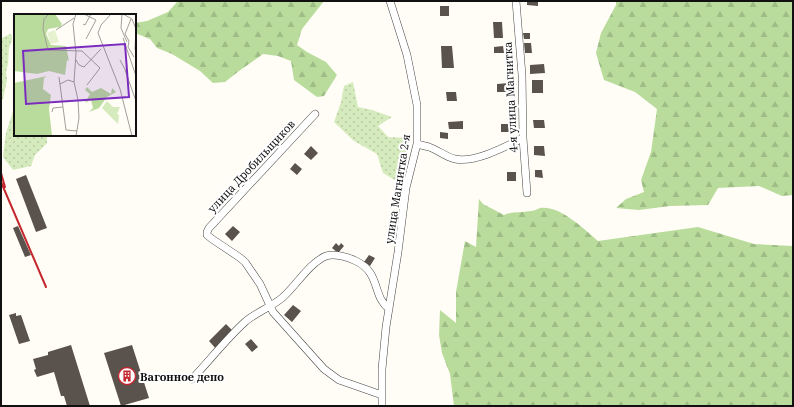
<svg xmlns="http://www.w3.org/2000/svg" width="794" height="407" font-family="'Noto Serif',serif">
<defs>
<pattern id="grass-dots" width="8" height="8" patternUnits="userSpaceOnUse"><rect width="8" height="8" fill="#d5ebbd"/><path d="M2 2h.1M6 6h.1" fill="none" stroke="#b6c8a1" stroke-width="1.8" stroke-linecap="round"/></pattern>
<pattern id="forest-firs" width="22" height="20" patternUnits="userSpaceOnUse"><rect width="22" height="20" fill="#b9dc9c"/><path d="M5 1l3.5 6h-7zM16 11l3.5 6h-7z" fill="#9ebc85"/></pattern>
</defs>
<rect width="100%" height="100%" fill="#fffdf5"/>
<path fill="url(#grass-dots)" d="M10,34L12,35V40L9,48L8,64L6,72L7,80L3,99L1,101V41L2,38Z
M353,82L358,107L372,110L392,117L378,126L388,137L406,138V155L398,182L383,173L377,154L354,141L334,122L341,102L344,86Z
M15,105V135H47V143L35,155L31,166L13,170L3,157L6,133Z"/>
<path fill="url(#forest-firs)" d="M178,1H324L302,29L297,45L307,52L326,62L337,75L324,96L317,97L294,80L291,61L278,56L263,54L239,71L225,82L213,83L200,71L172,54L157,48L150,39L135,33V23L147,21L168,12Z
M616,1H793V195L782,196L759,186L718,188L708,205L670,206L639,210L616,208L626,199L644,192L641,180L651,152L657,109L635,92L604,80L596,53L601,33L616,5Z
M479,199L483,204L504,215C512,211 521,213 531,211C534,211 537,209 540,208C560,205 584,229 598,241L698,227L754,244L793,246V406H454L450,374L442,353L439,335L440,310L456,323V292L465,241L476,247Z"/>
<path fill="#5a524d" d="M527,1H538V6L527,5Z
M440,6H449V16H440Z
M493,22H502L503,38H494Z
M523,33H530V39H524Z
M524,43H531L532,53H525Z
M441,46H452L454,68H442Z
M503,46L504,53H494V47Z
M544,64L545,73L530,74V65Z
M532,80H543V93H532Z
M509,83L510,92H497V84Z
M446,92H456L457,101H447Z
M533,120H544L545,128H534Z
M463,121V129H449L448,122Z
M501,124H510V132H501Z
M440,132L448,133V139L440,138Z
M311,146L318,153L311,160L304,154Z
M534,146H544L545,156L534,155Z
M295,163L302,169L297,175L290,169Z
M535,170H542L543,178L535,177Z
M507,172H516V181H507Z
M26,175L47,228L36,232L16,179Z
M18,226L31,255L25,257L13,228Z
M233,226L240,232L232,241L225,234Z
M336,243L339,246L341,243L344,246L338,253L332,248Z
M369,255L375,258L370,266L364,262Z
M293,305L301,311L292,322L284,315Z
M16,313V316L21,315L30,341L19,344L9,315Z
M226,324L235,333L217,350L209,341Z
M251,339L258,347L252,352L245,344Z
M71,345L90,406H67L64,396H61L54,372L37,377L34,370L36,369L33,359L48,355V352Z
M132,345L149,398L121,406L104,353Z"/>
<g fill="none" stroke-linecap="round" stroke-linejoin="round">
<g stroke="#444" stroke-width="8">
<path id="street" d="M516,1L522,75L523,138L527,193
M315,114L209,228L207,232V235L212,239L239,257L245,262L260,284L273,312L324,369L339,380L382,395
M417,144C421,145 425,146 429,147C438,150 446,157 455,159C475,163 505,147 523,138
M192,379C210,360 227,338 246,321C257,312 271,307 282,298C296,286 309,263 326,256C334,253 348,257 356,261C381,273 372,296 389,309
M382,406V369L386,327L398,252L406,188L417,144V105L407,55L390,1"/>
</g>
<use href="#street" stroke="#fff" stroke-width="7"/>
<path stroke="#c4262e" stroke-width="2" d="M1,173L5,187
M1,182L46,287"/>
</g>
<defs>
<g id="building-ring" transform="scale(0.9)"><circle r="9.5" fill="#fff" stroke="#c4262e" stroke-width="1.5"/><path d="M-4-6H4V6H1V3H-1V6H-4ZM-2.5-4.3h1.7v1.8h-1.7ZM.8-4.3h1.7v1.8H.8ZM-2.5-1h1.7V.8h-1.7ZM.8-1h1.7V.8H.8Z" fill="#c4262e"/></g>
</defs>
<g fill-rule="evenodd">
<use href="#building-ring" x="127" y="376"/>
</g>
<g text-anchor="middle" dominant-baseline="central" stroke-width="4" stroke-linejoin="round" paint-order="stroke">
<g font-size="11" fill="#111" stroke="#fff">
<text transform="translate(510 97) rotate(-93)">4-я улица Магнитка</text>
<text transform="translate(251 166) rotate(-47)">улица Дробильщиков</text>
<text transform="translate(397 189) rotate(-81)">улица Магнитка 2-я</text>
</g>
<g font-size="11" font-weight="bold" fill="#111" stroke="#fff" text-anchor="start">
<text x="140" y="376">Вагонное депо</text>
</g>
</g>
<g transform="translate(14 14)">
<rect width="122" height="122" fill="#fffdf5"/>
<path d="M93,87L99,93H106L103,100L105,101L104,110L88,94Z" fill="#d5ebbd"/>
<path d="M0,0H41L48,10L46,13L34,15L32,20L37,31L52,32L55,47L53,46L51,61L35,57L23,60L0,57ZM33,62L30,64L29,75L37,81L35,95L38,122H0V69ZM73,73L78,78L87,74L97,80L98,74L102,78L93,83L85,94L75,98L79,94L77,86L71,89L76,80L71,76Z" fill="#b9dc9c"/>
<path d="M41,16L45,28L37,30L33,19Z" fill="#e6f2cf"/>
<path fill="none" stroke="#a09f9a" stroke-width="1" d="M35,0L30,5L29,15L34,36L68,37L86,54L73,71M62,0L59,10L62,39L60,68L64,86L65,104L62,122M70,0L82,6L72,25M97,0L87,11L84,19L106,75L118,122M108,0L107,14L113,28M109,0L118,5L122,15M117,5L111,20L115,27L114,33L120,43M69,10L71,11L77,0M42,16L60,4M122,19V32M109,24L122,62M121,36L122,12M62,46L65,51L70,53L87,35M106,46L113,59M111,56L122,87M45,63L52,116L63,117M46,70L54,66L60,68M38,98L39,94L49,93"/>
<path fill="#7b2cbf" fill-opacity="0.15" stroke="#7b2cbf" stroke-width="2" d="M111,30L115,83L12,90L9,37Z"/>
<rect width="122" height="122" fill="none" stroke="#111" stroke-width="2"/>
</g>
<rect width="794" height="407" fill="none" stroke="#111111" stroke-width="4"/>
</svg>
